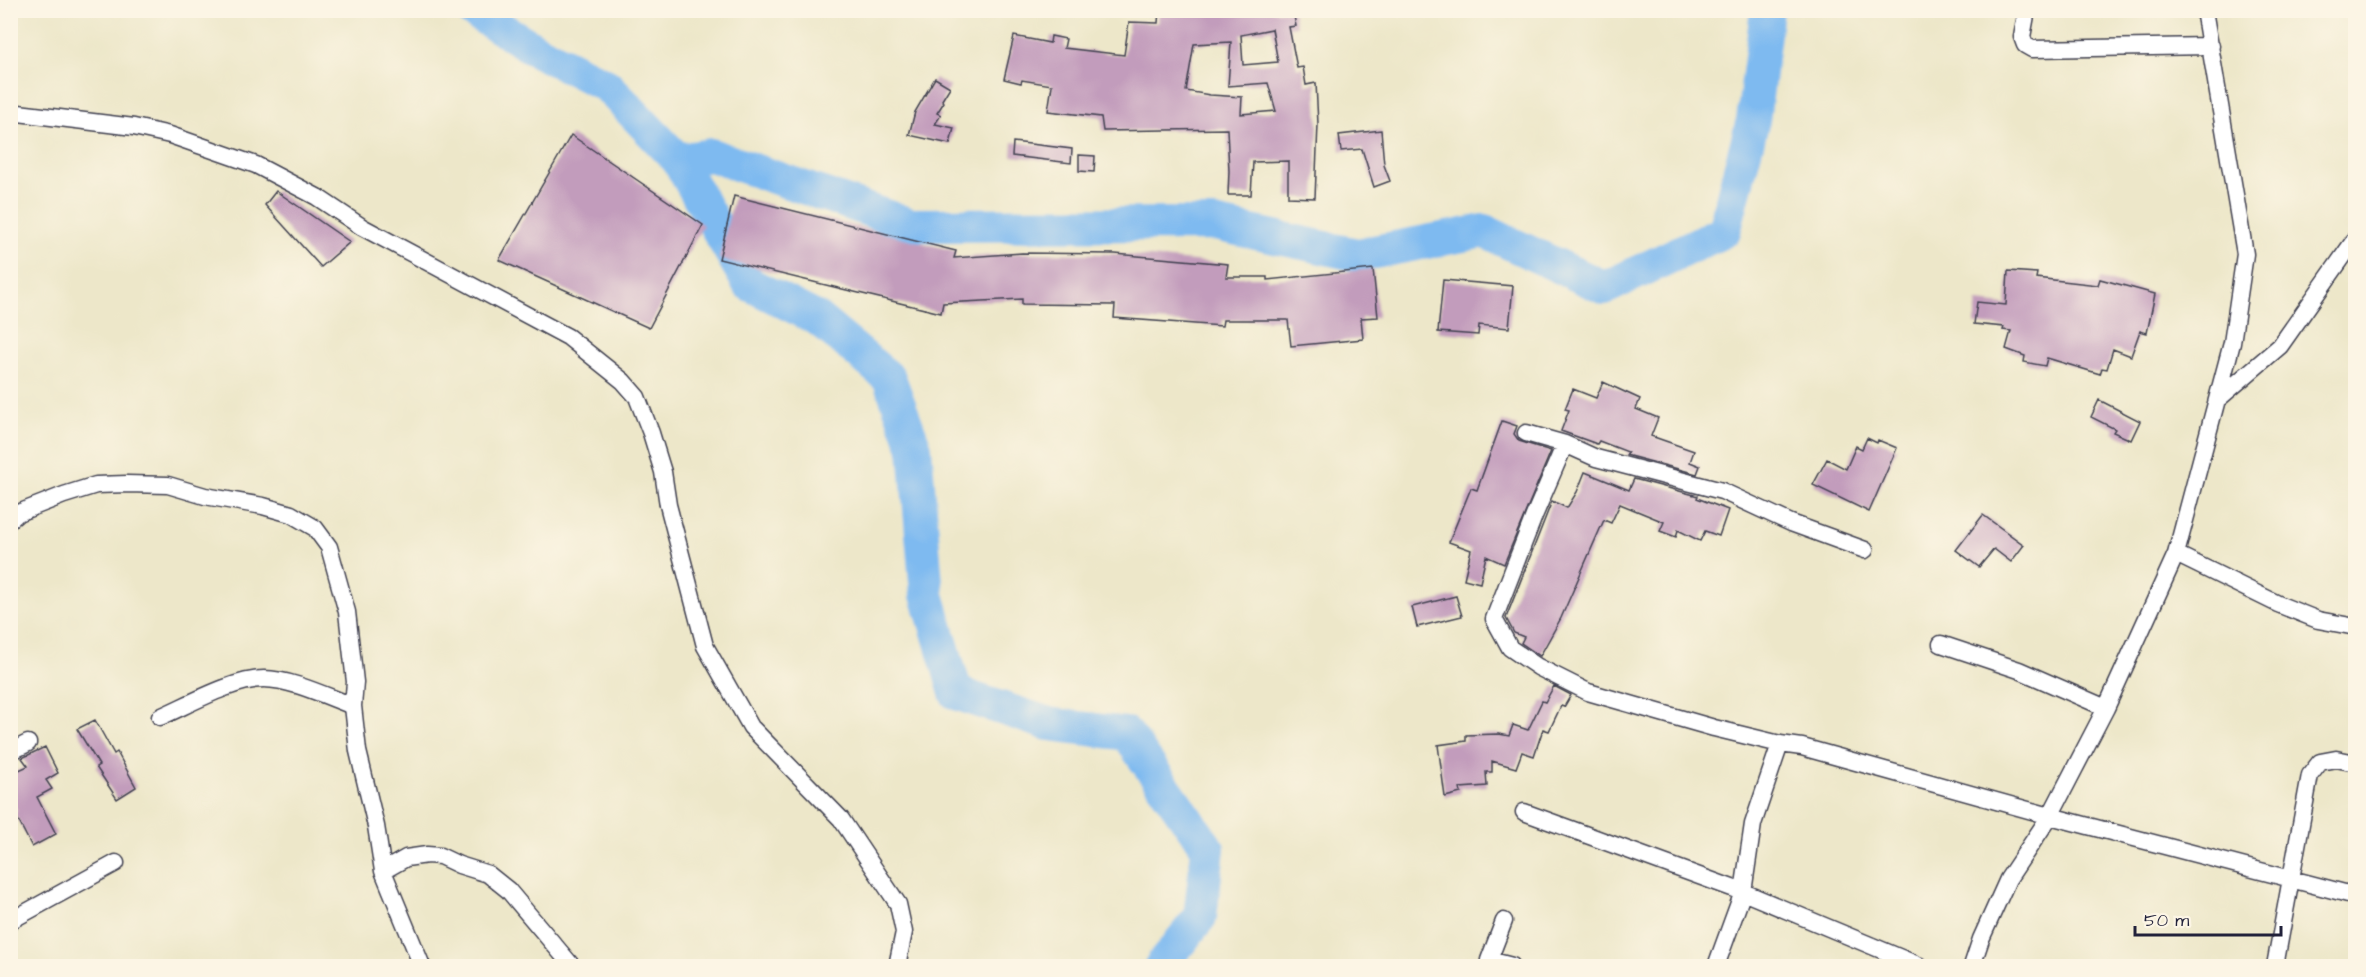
<svg xmlns="http://www.w3.org/2000/svg" width="2366" height="977" font-family="'Architects Daughter',sans-serif">
<rect width="100%" height="100%" fill="#fcf5e5"/>
<filter id="ink" filterUnits="userSpaceOnUse"><feTurbulence type="fractalNoise" baseFrequency=".0167" numOctaves="2"/><feDisplacementMap in="SourceGraphic" scale="12" xChannelSelector="R" yChannelSelector="G"/><feConvolveMatrix kernelMatrix="1 2 1 2 8 2 1 2 1" color-interpolation-filters="sRGB"/></filter>
<filter id="wash" filterUnits="userSpaceOnUse"><feTurbulence type="fractalNoise" baseFrequency=".008" numOctaves="4" result="noise"/><feDisplacementMap in="SourceGraphic" scale="24" xChannelSelector="R" yChannelSelector="G"/><feGaussianBlur stdDeviation="1.35" result="paint"/><feColorMatrix in="noise" values="0 0 0 0 0 0 0 0 0 0 0 0 0 0 0 0 0 1.4 0 .05"/><feComposite in="paint" operator="in"/></filter>
<g filter="url(#wash)">
<rect width="100%" height="100%" fill="#ede7c9"/>
<g fill="none" stroke-linecap="round" stroke-linejoin="round">
<path stroke="#7ebaf0" stroke-width="34" d="M471,10L538,51L607,86L678,160L749,284L818,319L889,378L915,448L927,595L956,693L1049,724L1127,734L1208,849L1200,917L1161,966
M678,160L711,155L911,225L1214,224L1358,255L1484,231L1605,288L1724,231L1753,120L1767,10"/>
</g>
<g id="blocks">
<path fill="#c29cbc" fill-rule="evenodd" d="M1159,10L1293,11L1296,26L1289,27L1297,68L1303,67L1306,85L1316,83L1318,124L1315,198L1288,197V161L1253,162L1251,195H1228L1229,171L1227,129L1103,131L1101,117L1048,111L1052,85L1022,80L1021,83L1004,79L1014,36L1050,43L1051,36L1066,39L1064,48L1124,55L1129,22L1158,23ZM1272,29L1278,62L1243,65L1241,35ZM1231,42L1228,86L1268,83L1276,111L1241,114L1242,97L1210,95L1186,91L1194,44Z
M935,78L950,87L942,100L944,102L937,113L941,115L935,124L954,128L950,144L909,135L915,112Z
M1381,130L1384,165L1390,181L1374,187L1362,149L1341,151L1339,135Z
M571,135L703,225L649,328L499,260Z
M1013,142L1072,149L1071,163L1012,156Z
M1079,155L1095,156L1094,172L1079,171Z
M276,191L350,242L321,267L265,205Z
M734,196L956,251L954,258L1022,253L1115,254L1228,264L1226,277H1267V280L1373,269L1378,317L1361,318L1363,339L1291,346L1288,320H1223L1222,326L1114,318L1115,305L1022,304V299L943,303L941,313L719,259Z
M2008,271L2037,273L2036,278L2098,285L2100,279L2155,294L2147,333L2140,331L2131,356L2113,349L2107,369L2102,368L2100,374L2047,358L2045,366L2024,362L2025,356L2006,349L2011,331L2003,330L2004,327L1974,324L1977,302L2006,305Z
M1443,280L1513,286L1509,328L1479,325L1478,335L1438,332Z
M1603,382L1640,399L1636,409L1658,418L1651,436L1694,451L1690,462L1700,466L1697,474L1626,455L1628,452L1599,441L1597,444L1561,431L1569,410L1565,409L1573,389L1596,398Z
M2099,400L2140,421L2131,440L2113,432L2115,429L2091,417Z
M1502,421L1517,426L1514,434L1519,441L1551,451L1504,564L1486,556L1480,583L1464,579L1471,550L1449,542L1471,488L1477,490Z
M1867,438L1877,443L1878,440L1897,448L1869,512L1813,485L1827,459L1846,469L1856,446L1862,449Z
M1585,472L1629,490L1634,479L1698,496L1697,498L1728,510L1719,536L1705,531L1700,541L1678,530L1676,537L1660,531L1664,522L1620,504L1611,523L1604,520L1561,618L1540,656L1521,643L1524,637L1514,633L1506,618L1552,501L1567,508L1577,492Z
M1983,515L2024,545L2011,562L1994,549L1979,567L1956,550Z
M1456,596L1462,616L1417,627L1412,607Z
M1554,686L1571,695L1564,707L1561,706L1549,731L1543,729L1534,756L1522,752L1516,768L1492,761V772H1486L1487,786L1460,788L1461,793L1445,797L1438,745L1466,741V735L1499,734L1509,736L1513,725L1528,730L1542,701L1545,702Z
M95,720L114,754L117,752L136,787L117,799L96,767L99,765L77,729Z
M45,747L58,773L46,780L52,789L37,797L56,834L32,847L14,812L17,810L10,799V774L28,766L22,758Z"/>
</g>
</g>
<g filter="url(#ink)">
<use href="#blocks" fill-opacity="0" stroke="#404050" stroke-width="1.5"/>
<g fill="none" stroke-linecap="round" stroke-linejoin="round">
<g stroke="#404050" stroke-width="19">
<path id="minor" d="M2027,10L2022,37L2025,45L2032,49L2211,46
M10,112L134,127L170,135L256,165L317,197L362,227L568,337L623,381L637,397L651,433L663,472L668,505L705,646L751,727L841,819L898,904L904,932L897,966
M2217,400L2280,346L2356,238
M1526,433L1565,444L1596,458L1722,491L1791,523L1865,550
M1565,444L1534,516L1494,619L1510,648L1538,667L1588,692L1714,728L1780,744L1802,747L2050,816L2356,896
M10,520L18,513L64,495L96,485L127,484L168,485L205,496L263,506L291,514L315,528L329,547L347,612L355,682L353,706L358,751L376,826L383,871L422,966
M2176,554L2278,604L2318,620L2356,627
M1941,644L2019,670L2106,708
M160,717C188,705 233,679 264,679C291,679 328,697 353,706
M10,752L28,743
M1524,812L1743,892L1920,966
M383,871L406,858L427,855L440,856L459,865L488,874L508,890L572,966
M10,921L116,863
M1504,921L1489,960L1512,966
M1716,966L1743,892L1753,824L1780,744
M1972,966L1981,939L2008,879L2050,816L2106,708L2176,554L2232,343L2245,254L2204,10
M2275,966L2310,775L2320,762L2336,759L2356,763"/>
</g>
<use href="#minor" stroke="#fff" stroke-width="16"/>
</g>
</g>
<rect width="2366" height="977" fill="none" stroke="#fcf5e5" stroke-width="36"/>
<path d="M2135 926v9h146v-9" fill="none" stroke="#22223b" stroke-width="3"/>
<text x="2144" y="926" font-size="18" fill="#22223b" stroke="#fcf5e5" stroke-width="4.5" paint-order="stroke">50 m</text>
</svg>
